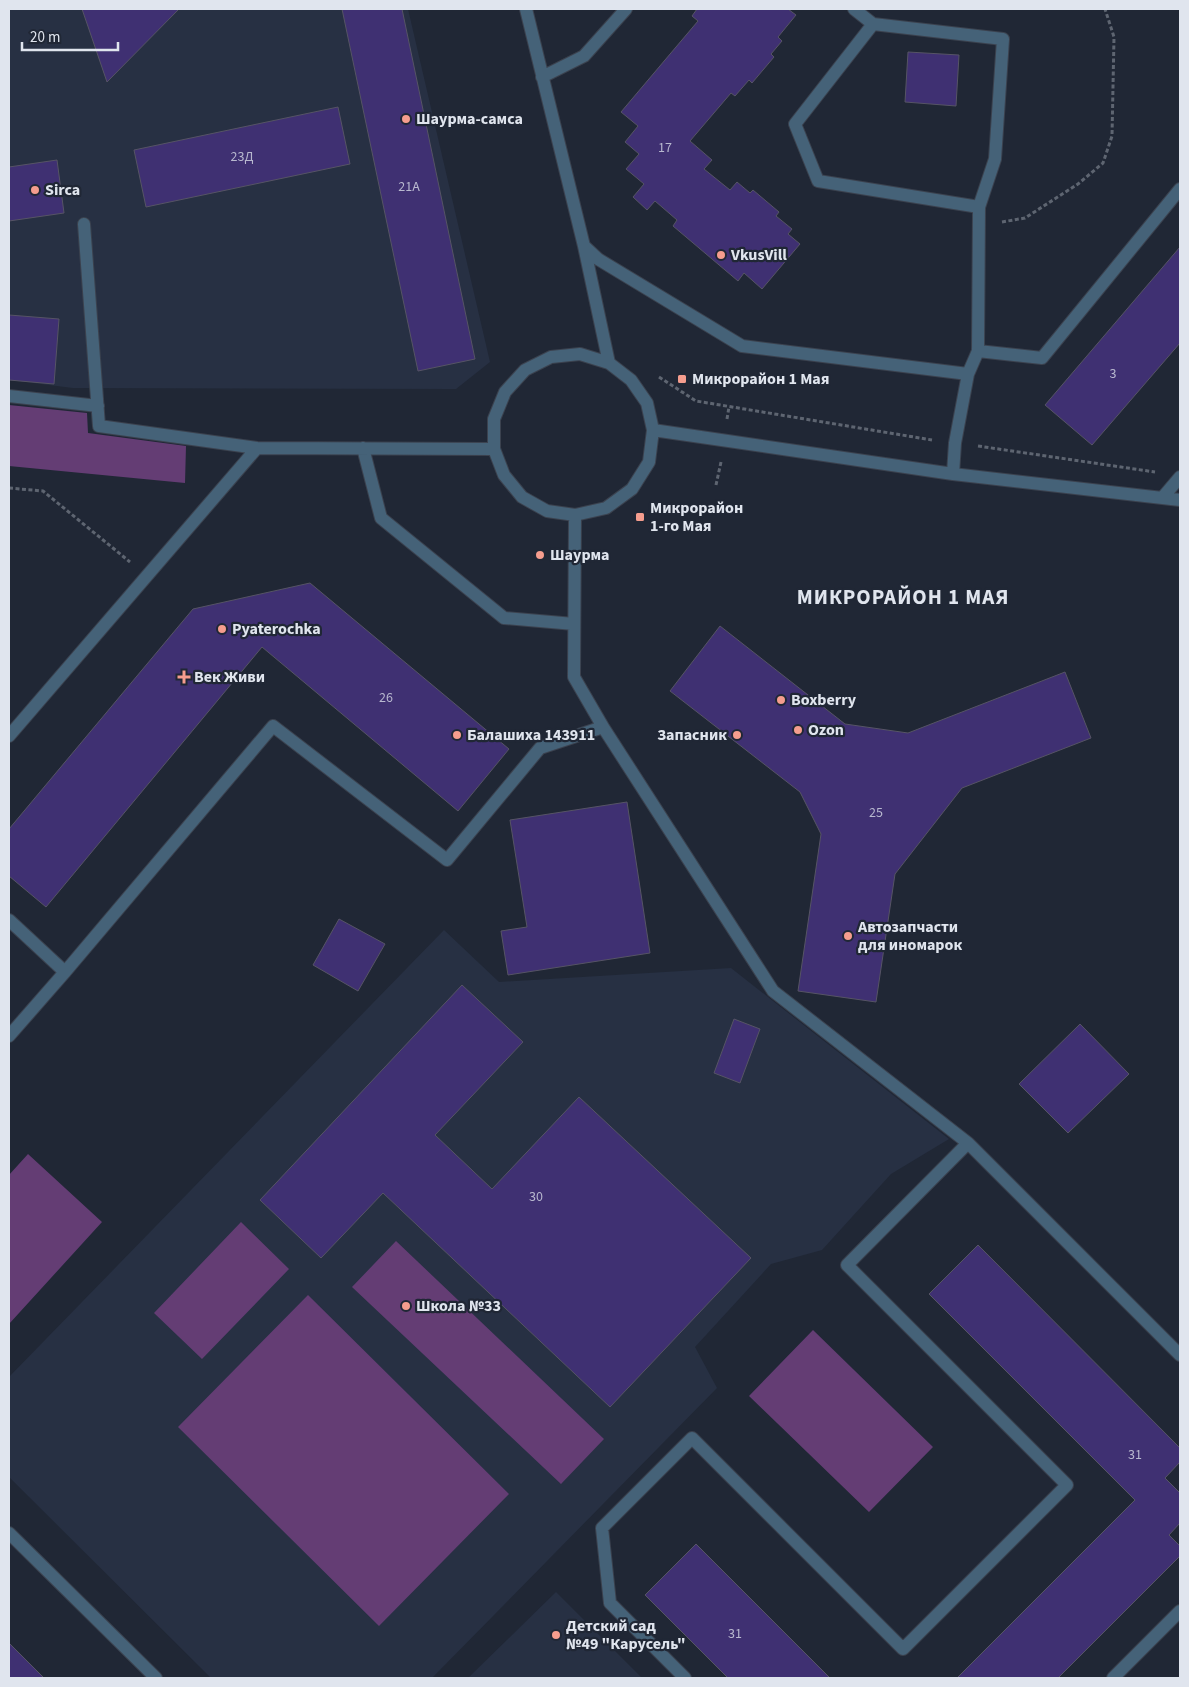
<svg xmlns="http://www.w3.org/2000/svg" width="1189" height="1687" font-family="'Source Sans 3',sans-serif">
<rect width="100%" height="100%" fill="#202735"/>
<path fill="#273043" d="M9,9H408L490,362L456,389L73,388L9,380Z
M444,930L499,982L731,968L949,1139L891,1174L822,1250L771,1264L695,1347L717,1388L432,1678H211L9,1477V1377Z
M556,1592L642,1678H468Z"/>
<path fill="#643d74" d="M9,405L87,413L88,433L186,446L185,483L9,466Z
M28,1154L102,1222L9,1324V1175Z
M241,1222L289,1269L202,1359L154,1313Z
M396,1241L604,1439L561,1484L352,1287Z
M308,1295L509,1494L379,1626L178,1427Z
M813,1330L933,1447L869,1512L749,1396Z"/>
<path fill="#3f3072" stroke="#565465" d="M82,9H179L107,82Z
M342,9H402L475,359L418,371Z
M697,9H788L796,15L778,37L782,41L771,54L774,57L752,83L749,80L735,96L731,93L690,141L712,160L704,169L730,190L737,182L750,193L753,190L779,212L776,216L792,229L788,234L800,244L762,289L744,273L738,281L673,226L677,220L655,201L647,210L633,197L644,184L626,169L639,154L625,142L638,126L621,112L698,21L692,16Z
M908,52L959,55L956,106L905,102Z
M338,107L350,164L146,207L134,150Z
M57,160L64,213L9,221V167Z
M1180,247V343L1092,445L1045,405Z
M9,315L59,319L54,384L9,380Z
M310,583L509,749L458,811L262,647L46,907L9,876V829L193,609Z
M720,626L845,724L908,733L1065,672L1091,738L962,788L895,874L876,1002L798,991L821,834L800,792L670,691Z
M627,802L650,953L508,975L501,931L527,927L510,820Z
M339,919L385,944L358,991L313,965Z
M462,985L523,1042L435,1135L492,1189L579,1097L751,1258L610,1407L383,1193L321,1258L260,1200Z
M734,1019L760,1029L740,1083L714,1073Z
M1080,1024L1129,1074L1068,1133L1019,1084Z
M978,1245L1180,1448V1462L1165,1478L1180,1493V1523L1169,1535L1180,1546V1556L1058,1678H957L1135,1500L929,1294Z
M696,1544L830,1678H728L645,1595Z
M9,1643L44,1678H9Z"/>
<g fill="none" stroke-linecap="round" stroke-linejoin="round">
<g stroke="#3b424f" stroke-width="14">
<path id="minor" d="M526,9L584,246L609,363L631,380L647,403L653,430L649,462L632,489L606,508L575,515L547,511L522,497L504,475L494,449V419L505,392L525,370L551,357L580,354L609,363
M854,9L873,24L1003,39L995,159L979,207L978,351L968,374L955,443L953,474
M873,24L795,124L818,181L979,207
M542,77L584,56L626,9
M84,224L99,426L257,448L494,449
M584,246L598,259L742,346L968,374
M978,351L1042,358L1180,189
M9,396L98,406
M653,430L953,474L1180,500
M363,448L381,518L504,618L574,624
M1163,497L1180,477
M575,515L574,677L603,727L773,991L968,1143
M9,736L257,448
M9,920L65,972
M9,1036L65,972L273,726L447,860L540,748L603,727
M9,1533L156,1678
M685,1678L610,1603L602,1528L692,1438L903,1649L1067,1485L847,1265L968,1143L1180,1355
M1113,1678L1180,1611"/>
</g>
<path stroke="#5e6571" stroke-width="3" stroke-dasharray="4 2.5" stroke-linecap="butt" d="M1002,222L1025,218L1078,184L1103,163L1112,136L1114,37L1105,9
M659,377L696,401L932,440
M727,419L729,407
M978,446L1155,472
M716,485L721,462
M9,488L43,491L130,562"/>
<use href="#minor" stroke="#456278" stroke-width="12"/>
</g>
<g fill="#f59d8e" stroke="#202735" stroke-width="2">
<circle cx="406" cy="119" r="5"/>
<circle cx="35" cy="190" r="5"/>
<circle cx="721" cy="255" r="5"/>
<rect x="677" y="374" width="10" height="10" rx="2.5"/>
<rect x="635" y="512" width="10" height="10" rx="2.5"/>
<circle cx="540" cy="555" r="5"/>
<circle cx="222" cy="629" r="5"/>
<path d="M181.5 669.5h5v5h5v5h-5v5h-5v-5h-5v-5h5z"/>
<circle cx="781" cy="700" r="5"/>
<circle cx="798" cy="730" r="5"/>
<circle cx="457" cy="735" r="5"/>
<circle cx="737" cy="735" r="5"/>
<circle cx="848" cy="936" r="5"/>
<circle cx="406" cy="1306" r="5"/>
<circle cx="556" cy="1635" r="5"/>
</g>
<g text-anchor="middle" dominant-baseline="central" stroke-width="4.5" stroke-linejoin="round" paint-order="stroke">
<g font-size="14" fill="#b8b8cf">
<text x="665" y="148">17</text>
<text x="242" y="157">23Д</text>
<text x="409" y="187">21A</text>
<text x="1113" y="374">3</text>
<text x="386" y="698">26</text>
<text x="876" y="813">25</text>
<text x="536" y="1197">30</text>
<text x="1135" y="1455">31</text>
<text x="735" y="1634">31</text>
</g>
<g font-size="16" font-weight="bold" fill="#e0e5ee" stroke="#202735" text-anchor="start">
<text x="416" y="119">Шаурма-самса</text>
<text x="45" y="190">Sirca</text>
<text x="731" y="255">VkusVill</text>
<text x="692" y="379">Микрорайон 1 Мая</text>
<text x="650" y="508">Микрорайон<tspan x="650" dy="18">1-го Мая</tspan></text>
<text x="550" y="555">Шаурма</text>
<text x="232" y="629">Pyaterochka</text>
<text x="194" y="677">Век Живи</text>
<text x="791" y="700">Boxberry</text>
<text x="808" y="730">Ozon</text>
<text x="467" y="735">Балашиха 143911</text>
<text x="727" y="735" text-anchor="end">Запасник</text>
<text x="858" y="927">Автозапчасти<tspan x="858" dy="18">для иномарок</tspan></text>
<text x="416" y="1306">Школа №33</text>
<text x="566" y="1626">Детский сад<tspan x="566" dy="18">№49 "Карусель"</tspan></text>
</g>
<g font-size="21" font-weight="bold" letter-spacing="1" fill="#e0e5ee" stroke="#202735">
<text x="903" y="597">МИКРОРАЙОН 1 МАЯ</text>
</g>
</g>
<rect width="1189" height="1687" fill="none" stroke="#e0e5ee" stroke-width="20"/>
<path d="M22 42v8h96v-8" fill="none" stroke="#e0e5ee" stroke-width="2.5"/>
<text x="30" y="42" font-size="15" fill="#e0e5ee" stroke="#202735" stroke-width="4" paint-order="stroke">20 m</text>
</svg>
